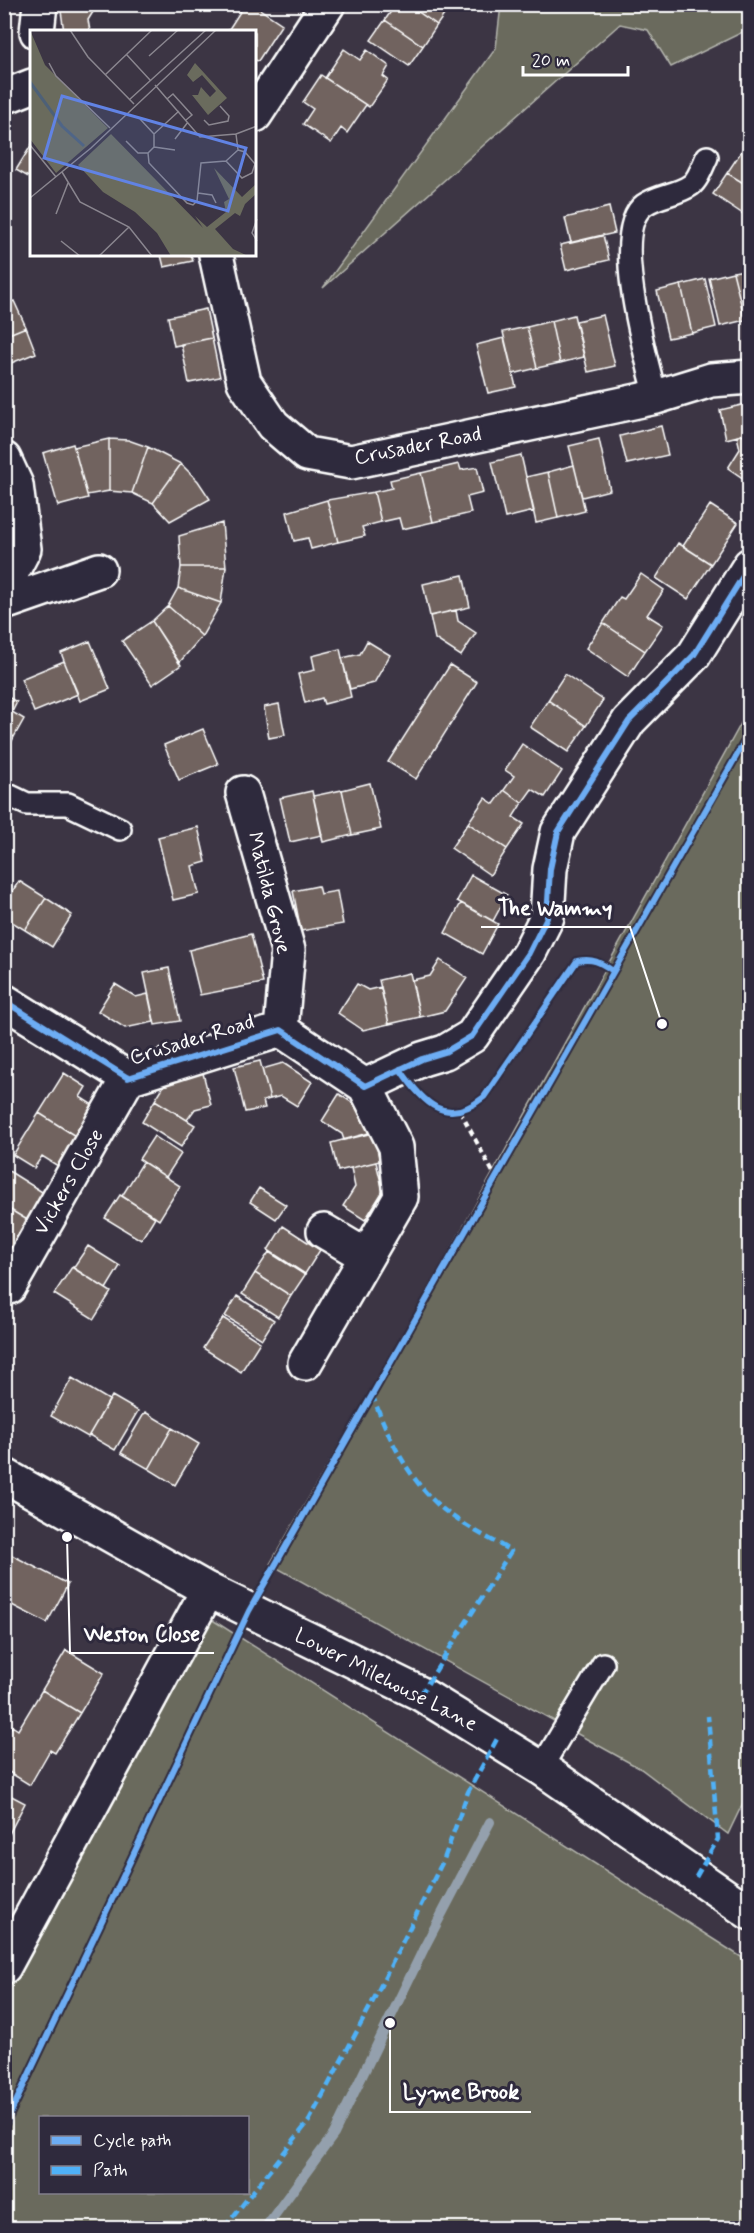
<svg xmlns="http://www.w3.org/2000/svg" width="754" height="2233" font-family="Mynerve,sans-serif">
<rect width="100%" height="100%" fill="#3c3544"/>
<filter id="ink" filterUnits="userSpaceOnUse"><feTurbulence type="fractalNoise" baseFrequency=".0167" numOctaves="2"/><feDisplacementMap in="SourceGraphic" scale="12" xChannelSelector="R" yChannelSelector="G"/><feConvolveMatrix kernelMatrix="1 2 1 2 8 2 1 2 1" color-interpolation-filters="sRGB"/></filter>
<g filter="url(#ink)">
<path fill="#6a6b5d" stroke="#b4b5ae" stroke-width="1.5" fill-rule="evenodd" d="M501,5H749V29L671,67L648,30L620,24L323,288L496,48Z
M749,709L750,1788L728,1834L641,1769L270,1564L406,1330Z
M211,1619L749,1962V2228H5V1994ZM40,2118H248V2192H40Z"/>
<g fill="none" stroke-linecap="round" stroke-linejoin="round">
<path stroke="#94a0ad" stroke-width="10" d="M265,2228L334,2134L425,1946L490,1822"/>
</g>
<path fill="#71635f" stroke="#fff" stroke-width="1.5" d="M60,4H98L88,20L90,31L64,32Z
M245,4H252L282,24L258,61L255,60V32H227Z
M396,4H407L437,25L423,46L385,20Z
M407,4H451V5L437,25Z
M385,20L423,46L409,66L371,40Z
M344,49L360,60L367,50L389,66L383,76L388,80L369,107L325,78Z
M321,75L366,105L347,133L341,128L331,143L303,124L313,109L303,102Z
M747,143L750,145V187L727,173Z
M32,144V179L16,170Z
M727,173L750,187L749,218L713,194Z
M609,207L615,233L571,243L565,218Z
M603,235L609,260L566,270L560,245Z
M161,255H191L193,261L164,267Z
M750,269V319L745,320L733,272Z
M733,272L745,320L720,326L709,278Z
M705,279L716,327L692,333L681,285Z
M681,285L692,333L668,338L657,291Z
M14,301L26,327L4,336V305Z
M206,309L212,338L174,346L168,317Z
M574,315L584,357L560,363L551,321Z
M603,315L615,366L588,372L576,321Z
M551,321L560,363L537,368L527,327Z
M26,327L36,353L4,366V336Z
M527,327L537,368L513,374L503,332Z
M212,338L220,377L189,383L181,344Z
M504,338L516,387L488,393L476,345Z
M750,403V433L726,439L720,410Z
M661,426L668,455L627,464L620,436Z
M750,433V483L728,468L740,449L737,436Z
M109,439V491L87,495L74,447Z
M109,439L128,440L148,447L132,493L109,491Z
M599,439L610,490L582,497L569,446Z
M73,444L88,498L58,506L43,453Z
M148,447L181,464L153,503L132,493Z
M521,455L534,511L505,518L492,462Z
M181,464L198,481L210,499L170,521L153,503Z
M459,464L461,470L477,467L483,493L467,497L471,513L433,522L421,473Z
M574,465L585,511L558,518L548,472Z
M548,472L558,518L536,523L526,477Z
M421,473L433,522L402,529L399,518L381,522L374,492L392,488L390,480Z
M374,492L381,522L362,527L365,536L338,542L327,500Z
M327,500L338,542L311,549L308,538L294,541L287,512Z
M710,505L738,523L711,564L683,546Z
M222,523L226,567H181L179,536Z
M678,543L711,564L688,599L656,578Z
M181,567H226L221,603L178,588Z
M641,574L664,590L647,615L663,625L645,651L603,623L620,597L624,599Z
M463,575L470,607L430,616L423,584Z
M178,588L221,603L202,636L168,606Z
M168,606L202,636L179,663L152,621Z
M456,610L458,621L476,633L461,656L435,639L430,616Z
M152,621L181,665L152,685L122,641Z
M603,623L645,651L628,677L586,648Z
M90,641L110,689L80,701L61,653Z
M367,641L390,655L374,683L350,689L342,658L360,654Z
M340,649L351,697L324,704L322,698L305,703L298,674L315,670L312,656Z
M64,661L78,694L34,712L21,679Z
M450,665L477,682L416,779L388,762Z
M565,674L603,700L586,726L548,700Z
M4,695L17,702L12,712L24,719L14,737L4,731Z
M548,700L586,726L568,752L530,727Z
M279,704L285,735L269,738L264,707Z
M203,729L218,764L179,780L164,745Z
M4,731L14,737L5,754H4Z
M522,744L562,771L545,797L532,789L522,803L504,790L514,776L505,770Z
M370,783L381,829L352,835L342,790Z
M342,790L352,835L323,842L313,796Z
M504,790L522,803L513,817L524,824L507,849L468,823L485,798L494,804Z
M312,791L322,835L290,842L280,798Z
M468,823L507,849L490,875L451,848Z
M198,827L206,862L192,866L199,894L173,900L158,837Z
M471,875L507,895L493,921L457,901Z
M19,881L46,898L25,930L4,917V904Z
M318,886L320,894L337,891L343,924L301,931L293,891Z
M46,898L72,915L52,947L25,930Z
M461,903L498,924L482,954L445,933Z
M251,934L263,983L200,995L189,950Z
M440,960L467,978L445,1011L420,1017L412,980L430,976Z
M169,968L180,1021L155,1025L144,973Z
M410,973L420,1017L389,1024L379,980Z
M115,984L136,997L148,994L154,1022L125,1028L98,1011Z
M357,984L368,990L381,987L389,1024L363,1030L338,1013Z
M260,1061L270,1099L263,1101L265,1108L245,1112L234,1067Z
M283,1063L312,1082L297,1106L281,1096L270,1099L262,1069Z
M202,1069L211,1105L195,1109L187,1120L155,1100L170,1076Z
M64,1073L86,1087L80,1097L99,1109L80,1139L39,1113Z
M339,1094L362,1109L369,1134L344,1140L342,1134L322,1121Z
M155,1100L195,1125L181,1147L142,1122Z
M39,1113L80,1139L61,1168L42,1156L34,1168L13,1155Z
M373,1132L380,1161L338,1171L331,1143Z
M154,1136L181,1154L166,1177L139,1159Z
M143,1162L180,1186L159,1220L122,1196Z
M376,1162L383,1191L365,1220L343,1206L355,1187L351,1168Z
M4,1168L47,1195L29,1221L4,1206Z
M259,1188L286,1205L276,1219L250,1202Z
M120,1195L155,1217L141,1240L105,1218Z
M4,1206L29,1221L4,1261Z
M283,1226L320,1250L305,1274L268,1250Z
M88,1246L120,1266L106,1289L73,1268Z
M269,1252L305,1275L291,1296L255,1273Z
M72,1267L111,1292L94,1319L54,1294Z
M255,1273L291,1296L278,1317L242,1294Z
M237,1296L274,1320L262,1339L225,1316Z
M223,1318L260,1342L241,1372L203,1348Z
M72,1378L109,1400L88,1437L51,1416Z
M112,1396L138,1411L115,1450L89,1435Z
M145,1412L172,1428L149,1469L121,1453Z
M172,1428L199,1444L175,1485L149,1469Z
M4,1551L68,1584L47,1623L4,1601Z
M66,1650L104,1673L80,1713L42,1690Z
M42,1690L80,1713L55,1753L50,1750L30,1785L4,1769V1739L12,1726L18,1730Z
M4,1792L25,1803L8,1836L4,1834Z"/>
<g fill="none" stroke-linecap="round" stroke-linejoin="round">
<g stroke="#fff" stroke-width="26">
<path id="lane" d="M656,397C647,361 609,231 644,205C658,195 677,195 691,185C698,180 703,165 707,157
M4,793L27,804H68L120,829
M541,1768L603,1664"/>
</g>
<g stroke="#fff" stroke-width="38">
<path id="street" d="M37,32L40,4
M4,97L32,86
M255,115L328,4
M216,255L244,382L273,425L307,454L351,462L656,397L711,380L750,377
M4,459L16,485L24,549L4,587
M4,603L99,570
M243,793L288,950L281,1030
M4,1001L128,1078L281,1030L365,1086L422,1059L445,1052L472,1036L529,953L547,917L550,869L558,832L629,721L694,655L750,565
M324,1231L366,1256
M9,1287L128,1078
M305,1363L401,1197L396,1147L365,1086
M4,1967L208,1590"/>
</g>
<g stroke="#fff" stroke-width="38">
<path id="secondary" d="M4,1475L208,1590L421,1694L541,1768L750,1913"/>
</g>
<path stroke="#fff" stroke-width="4" stroke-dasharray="6 4.5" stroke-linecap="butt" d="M460,1111L496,1178"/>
<use href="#lane" stroke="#2f2a3d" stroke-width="21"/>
<use href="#street" stroke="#2f2a3d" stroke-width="33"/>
<use href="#secondary" stroke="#2f2a3d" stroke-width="33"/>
<path stroke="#4fb1f8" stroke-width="4.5" stroke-dasharray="9 4.5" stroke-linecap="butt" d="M372,1394C388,1437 408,1480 444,1510C464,1526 489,1538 511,1551L421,1694
M696,1877L718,1839L708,1716
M224,2228L309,2121L371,2005L444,1859L468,1792L497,1739"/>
<g stroke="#2f2a3d" stroke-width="10">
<path id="cycleway" d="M4,1001L128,1078L281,1030L365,1086L422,1059L445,1052L472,1036L529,953L547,917L550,869L558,832L629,721L694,655L750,565
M400,1069C423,1103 446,1128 484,1097L577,961C593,958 600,962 613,971
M4,2127L249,1611L750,732"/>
</g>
<use href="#cycleway" stroke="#6dadf4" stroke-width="6"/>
</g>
</g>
<g text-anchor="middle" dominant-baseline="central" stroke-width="6" stroke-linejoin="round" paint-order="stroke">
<g font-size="21" fill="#fff" stroke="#2f2a3d">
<text transform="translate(418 446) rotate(-11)">Crusader Road</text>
<text transform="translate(269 893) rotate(76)">Matilda Grove</text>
<text transform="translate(192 1040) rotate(-17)">Crusader Road</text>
<text transform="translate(69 1182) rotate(-60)">Vickers Close</text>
<text transform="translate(386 1680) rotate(27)">Lower Milehouse Lane</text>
</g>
</g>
<g transform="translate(30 30)">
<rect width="226" height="226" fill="#3c3544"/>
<path d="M0,0L15,35L78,98L26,143L0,109ZM165,33L197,68L178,85L162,65H168L171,57L180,67L186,61L172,45L163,52L157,45ZM81,104L173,198L165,186L177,197L196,182L194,172L199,169L184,138L212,167L226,154V164L215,174L210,186L205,183L185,199L203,219L218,226H141L127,203L105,182L73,162L48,135Z" fill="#6a6b5d"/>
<path fill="none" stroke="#4d6077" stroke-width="3" d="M0,52L32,96L54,116"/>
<path fill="none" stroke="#8a868f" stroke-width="1.5" d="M40,0L58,27L104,74M96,24L120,50M119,26L148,0M19,33L26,46L80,98M75,45L122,0M125,55L170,107L206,104M137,69L143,64L162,85L156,90M99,70L176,0M149,81L124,104V117L118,123L119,133L157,173L163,175L167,171L171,133L196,131M110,89L124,104M174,90L179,95L198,91L199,86L190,76M145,109L158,92M96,111L108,123H118M0,115L26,147M124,117L145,120M196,131L212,148L222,143L225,134L215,122L208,120M196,131L208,120L206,104L227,96M32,142L50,172L99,197L122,226M168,163L182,165L186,173M0,168L61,118L186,0M26,184L38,153M227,189L222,203L227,211M31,211L50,226M69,226L99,197"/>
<path fill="#6183e4" fill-opacity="0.15" stroke="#6183e4" stroke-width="3" d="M32,66L216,118L198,181L14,128Z"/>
<rect width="226" height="226" fill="none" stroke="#fff" stroke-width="3"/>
</g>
<path fill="none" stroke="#fff" stroke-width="2" d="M662 1024L630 927H481M67 1537L70 1653H214M390 2023L390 2112H531"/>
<g fill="#fff" stroke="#2f2a3d" stroke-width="2">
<circle cx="662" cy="1024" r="6"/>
<circle cx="67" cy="1537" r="6"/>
<circle cx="390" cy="2023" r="6"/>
</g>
<g font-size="22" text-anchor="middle" font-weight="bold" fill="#fff" stroke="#2f2a3d" stroke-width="6" stroke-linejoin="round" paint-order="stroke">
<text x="555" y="915">The Wammy</text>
<text x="142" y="1641">Weston Close</text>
<text x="461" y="2099">Lyme Brook</text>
</g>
<rect width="754" height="2233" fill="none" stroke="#2f2a3d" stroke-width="24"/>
<rect x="12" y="12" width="730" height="2209" fill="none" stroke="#fff" stroke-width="2" filter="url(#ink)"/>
<rect x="39" y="2116" width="210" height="78" fill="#2f2a3d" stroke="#827f8b" stroke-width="1.5"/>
<rect x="51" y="2136" width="30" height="9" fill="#6dadf4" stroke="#827f8b" stroke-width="1.5"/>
<text x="93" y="2146" font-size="18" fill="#ffffff">Cycle path</text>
<rect x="51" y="2166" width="30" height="9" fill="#4fb1f8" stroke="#827f8b" stroke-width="1.5"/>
<text x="93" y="2176" font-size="18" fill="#ffffff">Path</text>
<path d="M523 66v9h105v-9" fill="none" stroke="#ffffff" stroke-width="3"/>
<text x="532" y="66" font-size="18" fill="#ffffff" stroke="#2f2a3d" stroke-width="4.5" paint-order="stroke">20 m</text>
</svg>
